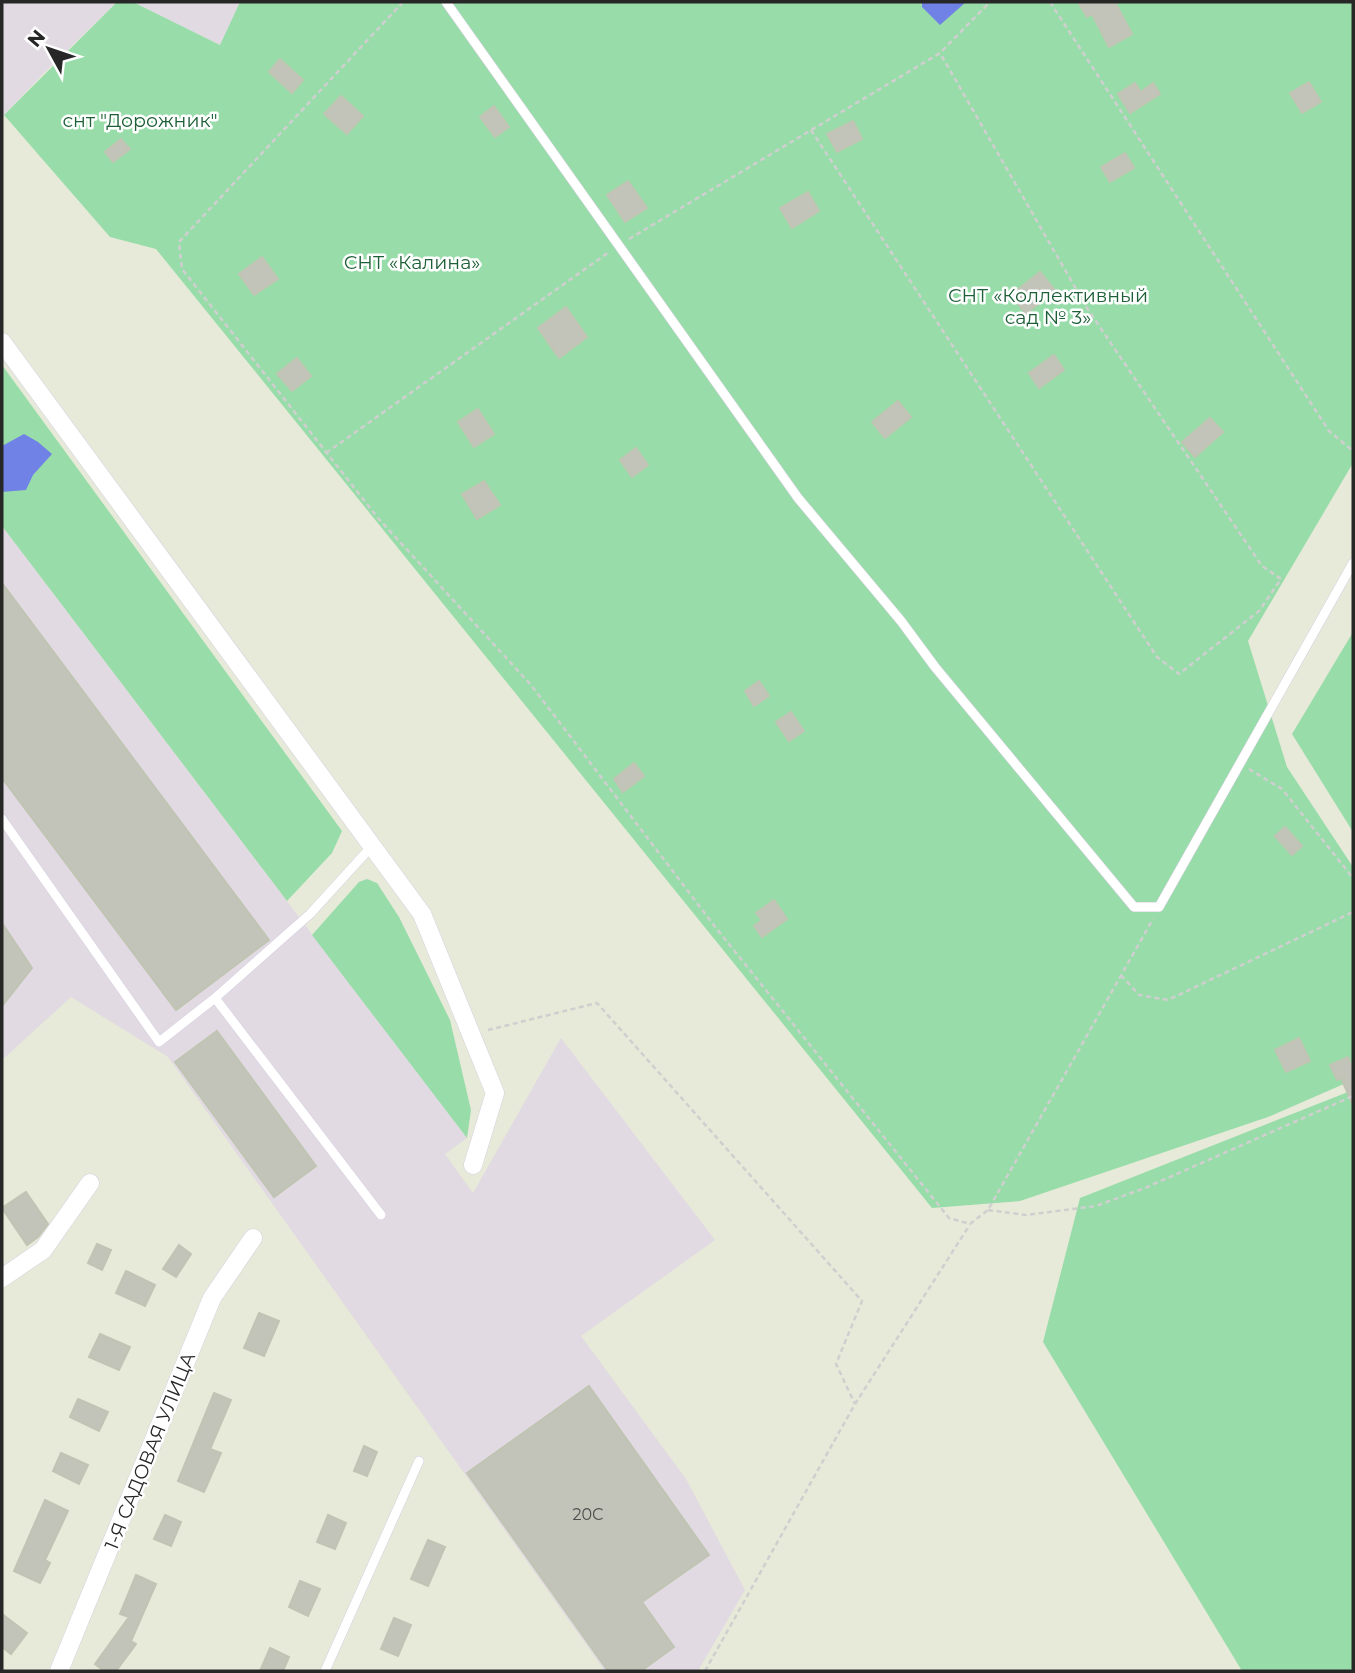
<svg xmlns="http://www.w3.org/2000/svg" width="1355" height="1673" font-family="Montserrat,sans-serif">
<rect width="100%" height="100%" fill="#e7e9d9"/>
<path fill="#e1dae2" d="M2,2H117L41,76L2,117Z
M133,2H240L220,45Z
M2,526L467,1138L445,1154L473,1193L561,1038L715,1240L581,1336L686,1479L745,1590L698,1671H605L168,1057L71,997L2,1060Z"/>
<path fill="#98dda9" d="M117,2H133L220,45L240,2H1353V463L1248,641L1287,767L1353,867V1080L1268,1117L1020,1201L932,1208L156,249L110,237L4,115Z
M2,365L342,831L332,853L287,901L2,526Z
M1353,632V832L1292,734Z
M367,879L377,883L399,917L450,1020L471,1110L467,1138L312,935L359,882Z
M1353,1090V1671H1242L1043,1342L1080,1198Z"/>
<path fill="#7182e6" d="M922,2H966L940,25L922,7Z
M24,434L38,442L52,454L33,475L26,490L2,492V446Z"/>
<path fill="#c2c4b9" stroke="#c0c4b3" stroke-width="2" d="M1078,2H1115L1132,34L1109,47L1092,14L1087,17Z
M280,59L303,80L292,93L269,72Z
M1309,82L1321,102L1302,113L1290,93Z
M1135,83L1141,92L1153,83L1160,94L1130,113L1118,94Z
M341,96L363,116L347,134L324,114Z
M494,106L509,127L495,137L480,117Z
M853,121L862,139L837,152L827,134Z
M121,139L130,149L113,162L105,152Z
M1125,153L1134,168L1110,182L1101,167Z
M628,181L647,208L625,222L607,195Z
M808,192L819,211L792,228L780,208Z
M262,257L278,279L254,295L239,274Z
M1040,272L1055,290L1026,314L1011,295Z
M566,307L587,337L559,358L538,328Z
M1054,355L1064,370L1039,388L1029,373Z
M297,358L311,376L292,391L277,374Z
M898,401L911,417L885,438L872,422Z
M478,409L494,434L474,447L458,422Z
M1210,418L1223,432L1195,457L1182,442Z
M636,448L648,465L632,477L620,460Z
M484,481L500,505L477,519L462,494Z
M2,583L269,940L176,1010L2,778Z
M759,681L769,696L754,706L745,691Z
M791,712L804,731L789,741L776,722Z
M634,763L644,776L623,792L614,779Z
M1285,827L1302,846L1292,855L1275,836Z
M774,900L787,919L762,937L754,926L762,920L756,913Z
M2,923L32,968L2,1006Z
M217,1031L316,1166L274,1197L175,1062Z
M1299,1038L1310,1061L1286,1072L1275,1050Z
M1348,1057L1353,1069V1105L1341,1078L1337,1080L1330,1065Z
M26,1192L48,1224L38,1237L27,1245L2,1208Z
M97,1244L111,1250L102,1270L88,1263Z
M179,1245L191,1254L176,1277L163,1269Z
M126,1271L155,1285L145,1306L116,1293Z
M259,1313L279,1321L264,1356L244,1348Z
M100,1334L130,1347L119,1370L89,1357Z
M589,1386L709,1555L642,1602L674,1647L641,1671H608L467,1473Z
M214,1393L231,1400L210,1449L221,1453L204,1492L178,1481Z
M78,1399L108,1412L99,1431L70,1417Z
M364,1446L377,1452L367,1476L354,1471Z
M61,1453L88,1465L79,1484L53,1471Z
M45,1500L68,1511L45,1560L50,1563L40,1583L14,1571Z
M165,1515L181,1522L171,1546L154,1539Z
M328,1515L346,1523L335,1549L317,1542Z
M428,1540L445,1547L428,1586L411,1579Z
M136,1575L156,1584L131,1641L136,1644L116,1671H104L95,1664L129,1617L120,1614Z
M300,1581L320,1589L308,1616L289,1607Z
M2,1614L27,1633L11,1654L2,1647Z
M394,1618L411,1625L398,1656L381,1649Z
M270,1648L289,1657L283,1671H260Z"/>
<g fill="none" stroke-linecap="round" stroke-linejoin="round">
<g stroke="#d6cfe0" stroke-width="10">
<path id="service" d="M446,2L798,498L901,621L935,667L1134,907H1159L1353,563
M2,819L159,1042L215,998L381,1215
M215,998L310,914L372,846
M325,1671L419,1461"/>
</g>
<g stroke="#d6cfe0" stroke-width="19">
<path id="minor" d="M2,342L422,914L495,1093L473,1165
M2,1278L43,1250L90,1183
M59,1671L212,1298L253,1238"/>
</g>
<path stroke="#cfcfcf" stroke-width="2.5" stroke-dasharray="5 3.5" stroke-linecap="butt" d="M403,2L179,242L182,269L378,518L531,685L716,928L949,1218L970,1224L988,1210L1153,919
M1050,2L1329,431L1353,451
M811,130L1157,657L1179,674L1259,611L1281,579L1262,566L1087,308L940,53
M629,239L940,53L990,2
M326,453L609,252
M1249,769L1282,789L1353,878
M1121,975L1139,995L1168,1000L1353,912
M488,1030L597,1003L862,1301L836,1364L855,1404
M988,1210L1026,1215L1096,1206L1145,1188L1353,1096
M705,1671L855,1404L969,1226"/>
<use href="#service" stroke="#fff" stroke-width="9"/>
<use href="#minor" stroke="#fff" stroke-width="18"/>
</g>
<g text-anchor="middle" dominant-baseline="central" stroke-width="5" stroke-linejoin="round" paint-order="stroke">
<g font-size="16" fill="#4e4e4c">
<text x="588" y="1514">20С</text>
</g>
<g font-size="19" fill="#1d5f36" stroke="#fff">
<text x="140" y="120">снт "Дорожник"</text>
<text x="412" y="262">СНТ «Калина»</text>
<text x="1048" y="295">СНТ «Коллективный<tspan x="1048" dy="22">сад № 3»</tspan></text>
</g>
<g font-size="19" fill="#272727" stroke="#fff">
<text transform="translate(150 1451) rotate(-68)">1-Я САДОВАЯ УЛИЦА</text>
</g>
</g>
<rect width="1355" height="1673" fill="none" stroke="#272727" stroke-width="7"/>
<g transform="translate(49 49) rotate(310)" stroke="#ffffff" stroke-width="5" paint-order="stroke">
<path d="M0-5L12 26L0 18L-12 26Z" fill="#272727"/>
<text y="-10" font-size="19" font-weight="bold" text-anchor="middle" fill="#272727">N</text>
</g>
</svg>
